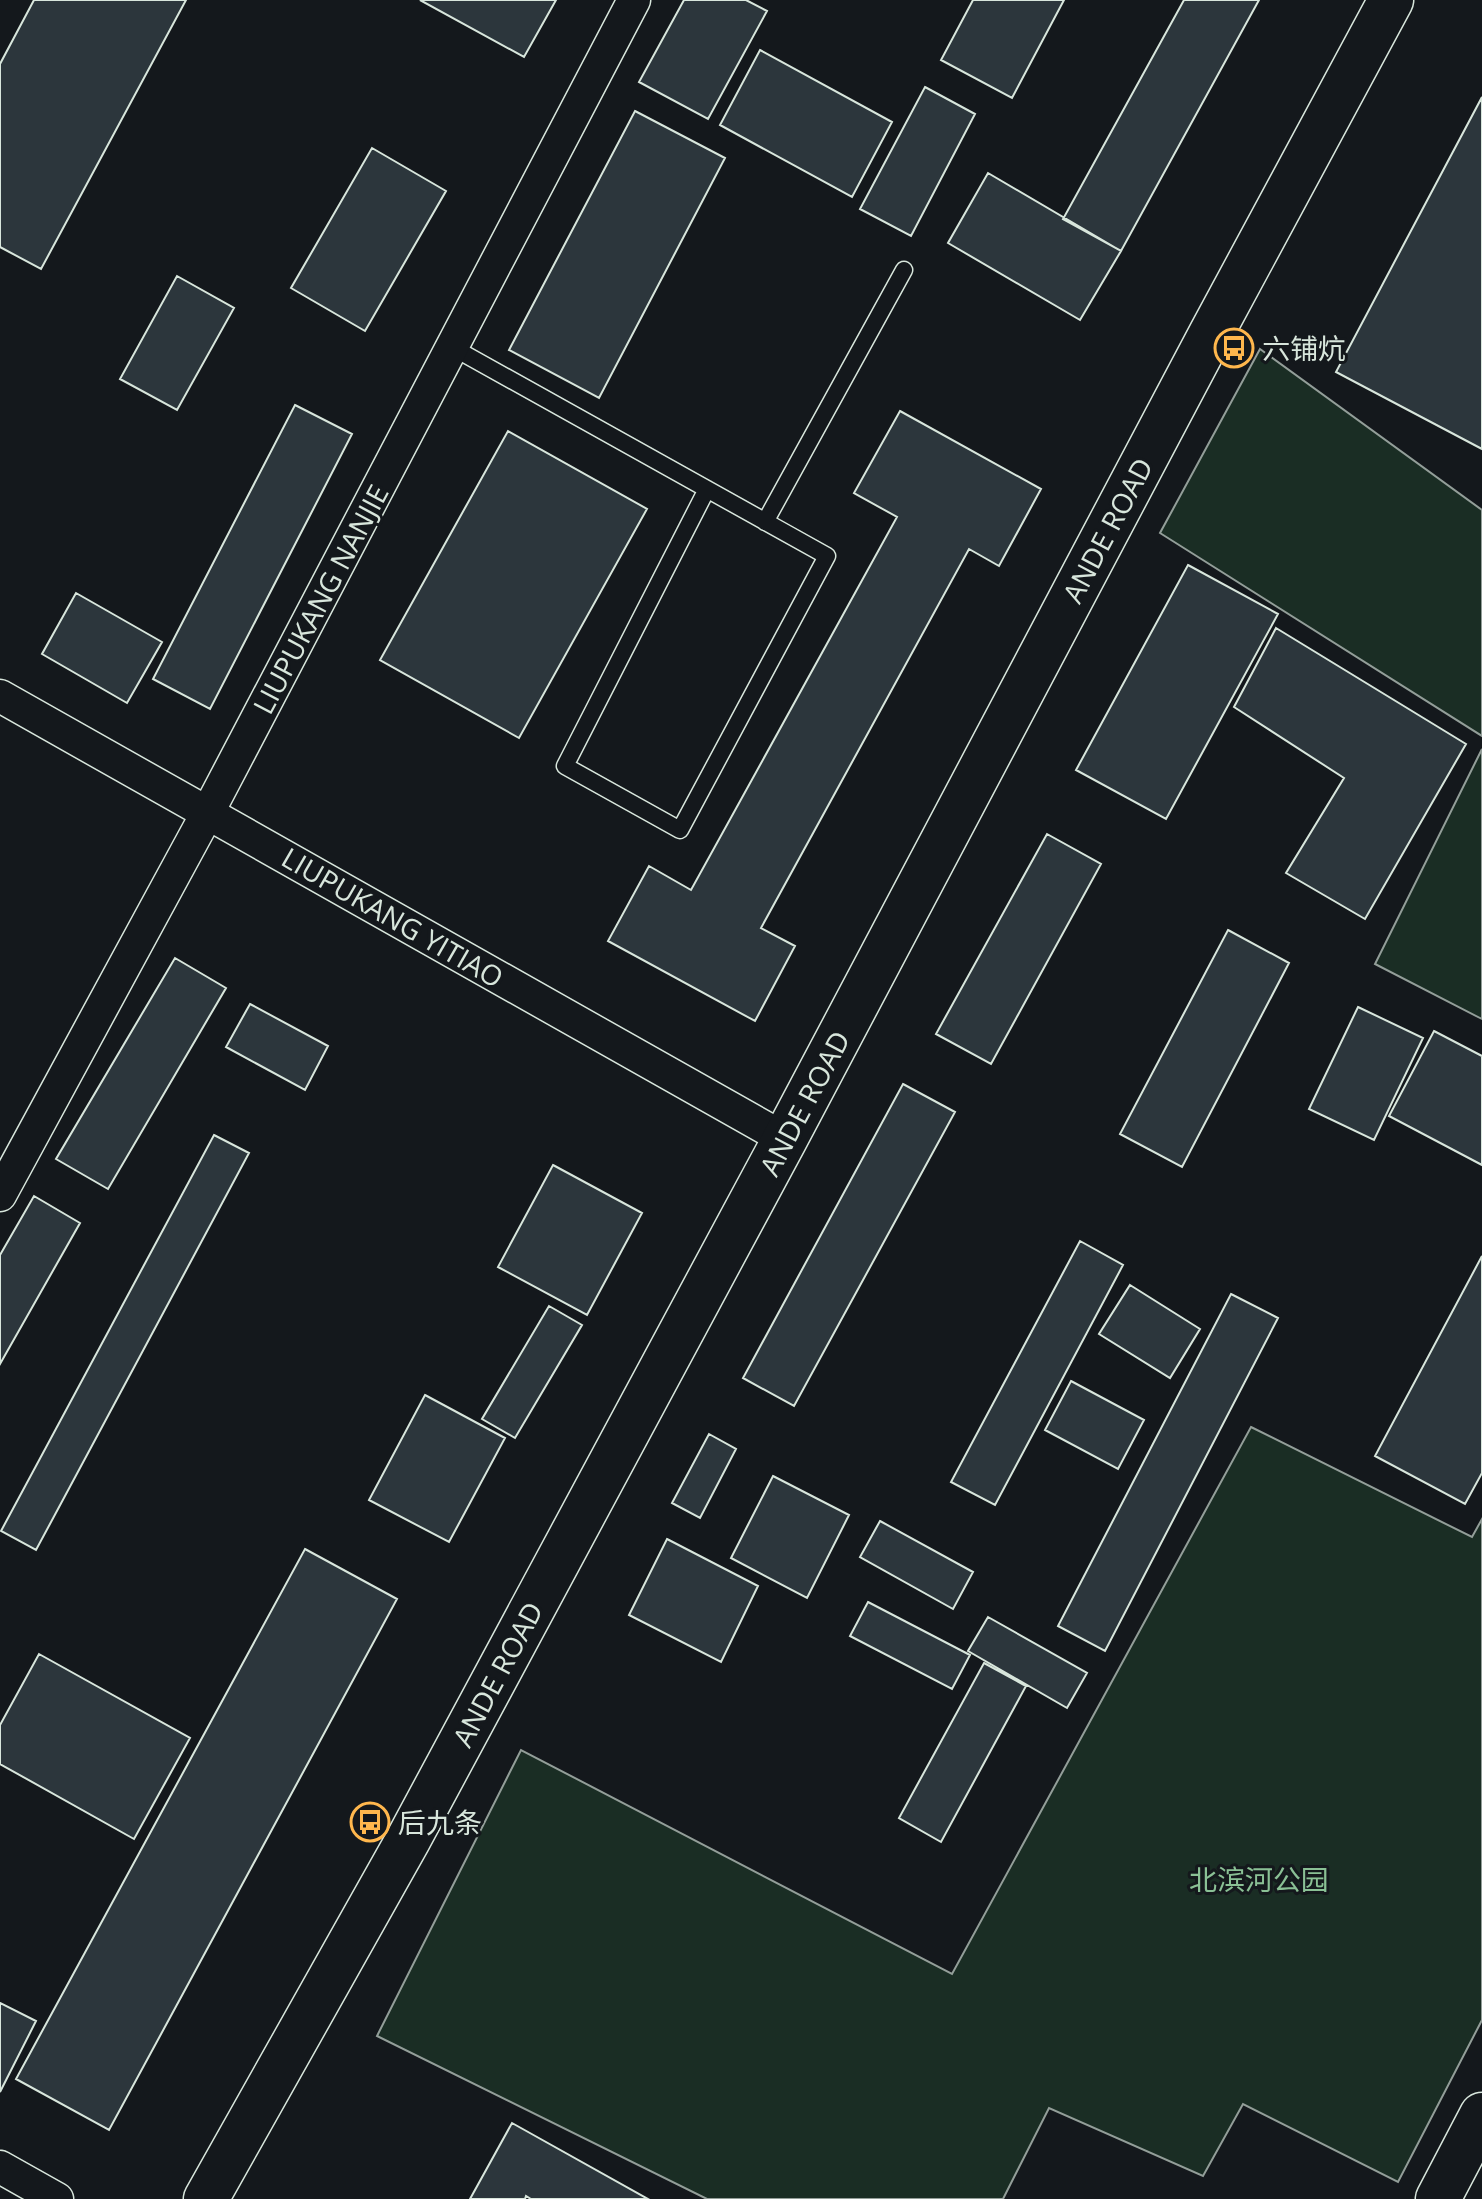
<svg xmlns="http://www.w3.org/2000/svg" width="1482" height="2199" font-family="'Open Sans','Noto Sans SC',sans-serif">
<rect width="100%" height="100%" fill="#14181c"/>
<path fill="#1a2d24" stroke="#939e99" stroke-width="2" d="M1260,349L1482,510V736L1160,533Z
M1482,749V1019L1375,964Z
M1251,1427L1472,1537L1482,1519V2020L1398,2182L1243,2104L1203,2176L1049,2108L1003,2199H707L377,2036L521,1750L952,1974Z"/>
<path fill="#2c363c" stroke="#d8e6dc" stroke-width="2" d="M34,0H186L41,269L0,247V64Z
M420,0H556L524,57Z
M684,0H746L767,11L708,119L639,82Z
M973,0H1064L1012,98L941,60Z
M1184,0H1259L1121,251L1063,219Z
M760,50L892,122L852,197L720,125Z
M925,87L975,114L911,236L860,209Z
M1482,97V449L1336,372Z
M635,111L725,158L599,398L509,350Z
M372,148L446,191L365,331L291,288Z
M988,173L1121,251L1080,320L948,243Z
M177,276L234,308L177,410L120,379Z
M295,405L352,434L210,709L153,679Z
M900,411L1041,489L999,566L969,549L761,928L795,946L755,1021L608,941L649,866L691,890L897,517L854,493Z
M508,431L647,509L519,738L380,660Z
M1188,565L1278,614L1166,819L1076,770Z
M76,593L162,642L127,703L42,654Z
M1276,628L1466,744L1365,919L1286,873L1344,778L1234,707Z
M1047,834L1101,864L991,1064L936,1034Z
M1228,930L1289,963L1182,1167L1120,1134Z
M175,958L226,988L108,1189L56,1159Z
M250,1004L328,1046L305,1090L226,1047Z
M1358,1007L1423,1038L1374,1140L1309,1109Z
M1434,1031L1482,1056V1165L1389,1116Z
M903,1084L955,1112L794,1406L743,1378Z
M214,1135L249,1153L36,1550L1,1531Z
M553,1165L642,1213L587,1315L498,1267Z
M34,1196L80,1223L0,1364V1255Z
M1080,1241L1123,1265L995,1505L951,1482Z
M1482,1256V1473L1465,1504L1375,1456Z
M1130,1285L1200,1329L1170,1378L1099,1334Z
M1231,1294L1278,1318L1105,1651L1058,1626Z
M549,1306L582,1325L515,1438L482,1419Z
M1071,1381L1144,1420L1118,1469L1045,1430Z
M425,1395L505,1438L449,1542L369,1500Z
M709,1434L736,1449L700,1518L672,1503Z
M773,1476L849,1515L807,1598L731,1558Z
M880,1521L973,1572L953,1609L860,1557Z
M667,1539L758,1586L721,1662L629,1615Z
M305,1549L397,1599L109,2130L16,2079Z
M868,1602L970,1655L952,1689L850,1636Z
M988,1617L1087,1673L1067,1708L968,1651Z
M39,1654L190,1738L134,1839L0,1764V1725Z
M984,1663L1026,1686L941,1842L899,1818Z
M0,2003L36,2021L0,2092Z
M512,2123L648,2199H531L526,2196L525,2199H470Z"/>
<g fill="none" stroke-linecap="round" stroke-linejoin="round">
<g stroke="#d8e6dc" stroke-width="19">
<path id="lane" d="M452,347C577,417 702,487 827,556L680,830L565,766L707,489
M765,522L904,270"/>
</g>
<g stroke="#d8e6dc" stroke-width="35">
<path id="street" d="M0,696L785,1139
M0,1195L208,812L634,0
M0,2167L57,2199"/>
</g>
<g stroke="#d8e6dc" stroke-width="47">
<path id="secondary" d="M206,2199L408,1840L785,1139L1211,334L1391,0
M1438,2199L1482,2115"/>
</g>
<use href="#lane" stroke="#14181c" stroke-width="16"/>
<use href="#street" stroke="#14181c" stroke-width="32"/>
<use href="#secondary" stroke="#14181c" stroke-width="44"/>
</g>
<defs>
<g id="bus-ring" transform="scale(2)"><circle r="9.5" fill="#14181c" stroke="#ffb74d" stroke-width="1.5"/><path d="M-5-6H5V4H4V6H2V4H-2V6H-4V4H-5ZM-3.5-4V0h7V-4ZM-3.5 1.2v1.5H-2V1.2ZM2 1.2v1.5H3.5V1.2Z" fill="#ffb74d"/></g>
</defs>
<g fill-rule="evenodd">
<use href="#bus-ring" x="1234" y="348"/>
<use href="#bus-ring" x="370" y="1822"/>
</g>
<g text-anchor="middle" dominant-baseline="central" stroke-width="6" stroke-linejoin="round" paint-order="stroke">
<g font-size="28" fill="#d8e6dc" stroke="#14181c" text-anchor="start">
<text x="1262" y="348">六铺炕</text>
<text x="398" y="1822">后九条</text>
</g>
<g font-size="28" fill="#d8e6dc" stroke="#14181c">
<text transform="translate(1107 530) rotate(-62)">ANDE ROAD</text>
<text transform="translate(320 599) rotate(-62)">LIUPUKANG NANJIE</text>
<text transform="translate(393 917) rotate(30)">LIUPUKANG YITIAO</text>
<text transform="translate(804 1103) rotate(-62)">ANDE ROAD</text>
<text transform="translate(497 1674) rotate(-62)">ANDE ROAD</text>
</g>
<g font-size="28" fill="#8ac095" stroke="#14181c">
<text x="1259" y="1879">北滨河公园</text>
</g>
</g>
</svg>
